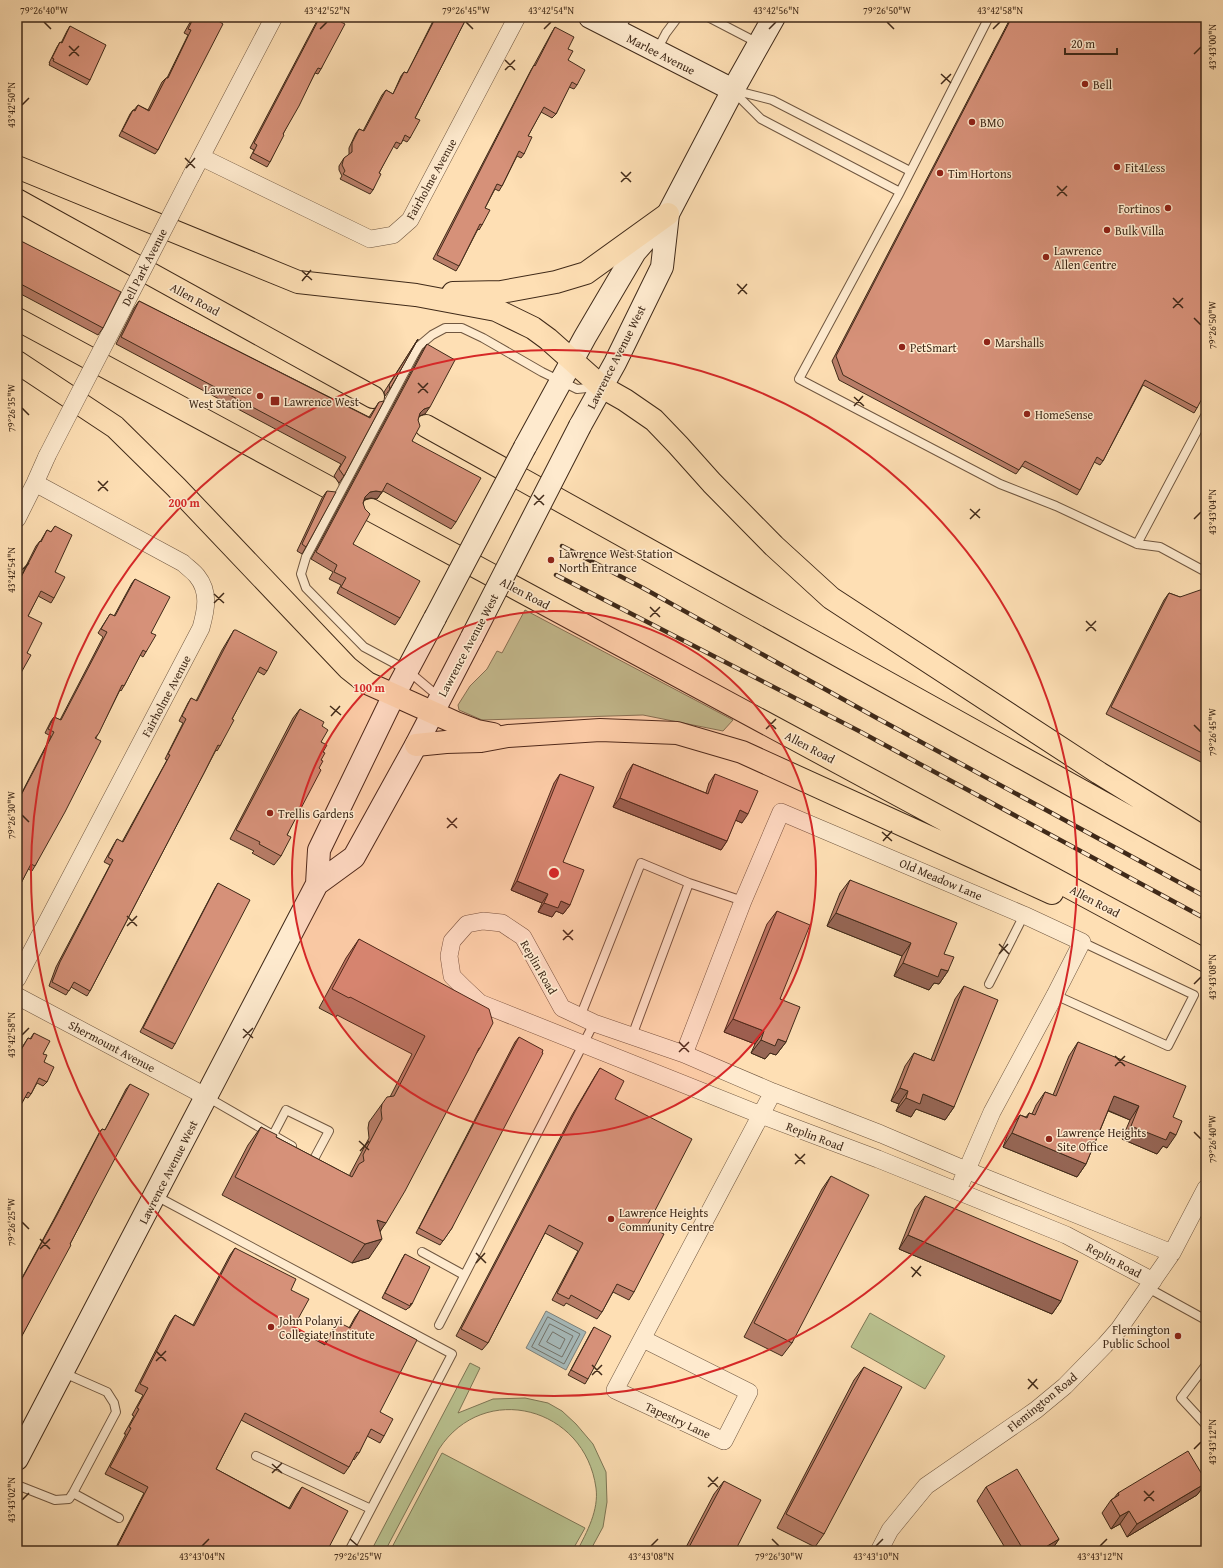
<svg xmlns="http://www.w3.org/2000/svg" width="1223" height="1568" font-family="'Gentium Book Plus',serif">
<rect width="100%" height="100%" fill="#fedfb4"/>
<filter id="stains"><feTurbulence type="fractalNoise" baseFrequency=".005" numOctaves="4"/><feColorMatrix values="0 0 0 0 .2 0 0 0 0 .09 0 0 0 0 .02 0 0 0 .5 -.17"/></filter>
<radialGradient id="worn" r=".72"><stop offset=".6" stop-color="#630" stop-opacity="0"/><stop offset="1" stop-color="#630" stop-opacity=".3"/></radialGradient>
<path fill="#bac391" stroke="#7d7655" d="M525,610L733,720L723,731L643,715L482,720L459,710L458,705L470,686L487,669L497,651L502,653Z
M870,1313L945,1356L925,1389L851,1347Z
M470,1363L480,1368L458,1413L493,1399L525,1398L548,1403L562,1411L576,1424L593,1444L606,1472L607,1502L603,1527L590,1551H577C587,1532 599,1510 596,1488C585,1407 484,1380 439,1449L385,1551H371Z
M442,1453L585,1528L572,1551H390Z"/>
<path fill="#a6b9b9" stroke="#7d8079" d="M546,1311L586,1332L566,1370L526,1348Z"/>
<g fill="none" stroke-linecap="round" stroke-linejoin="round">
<path stroke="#737269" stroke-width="1" d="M548,1317L580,1334L564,1364L532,1347Z
M550,1324L573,1336L562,1357L539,1345Z
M553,1332L565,1339L560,1349L547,1342Z"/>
<g stroke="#705740" stroke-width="10">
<path id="lane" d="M708,17L758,43
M989,17L900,192L799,379L1000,484L1056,506L1137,544L1206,414
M619,31L627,17
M657,50L666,33L678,17
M733,90L772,100L910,171
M733,91L761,119L900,192
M412,358L419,346L432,335L445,328H462L483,338L542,372L577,389L597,387
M1137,544L1160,547L1206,572
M306,557L301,574L306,588L364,647L407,670L439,697
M989,984L1024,915
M1055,995L1168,1046L1194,995L1082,942
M580,1017L641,863L689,883L743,901
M632,1036L689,883
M207,1097L292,1146
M273,1135L286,1110L329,1131L314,1159
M156,1196L452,1354L349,1551
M422,1252L464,1275
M1148,1288L1206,1320
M439,1325L594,1023
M1206,1365L1181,1398L1206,1425
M256,1456L371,1509
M17,1485L55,1500L69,1499L73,1493L116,1412L114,1403L107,1392L64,1373
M73,1493L119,1518"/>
</g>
<g stroke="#705740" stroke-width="18">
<path id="street" d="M201,157L370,239L393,235L410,220L517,17
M191,176L274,17
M17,519L35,483L47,456
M17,979L201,628C206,610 210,592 197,576C193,571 187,567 183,563L35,483
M17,996L207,1097
M684,1054L743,901L781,812L1024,915L1082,942L1055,995L992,1112L962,1181
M1153,1281L1066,1235L878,1159L761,1115L480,1003L464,988L452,976L449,956L452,941L467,924L483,921L502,923L523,937L562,1008L594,1023L684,1054L773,1092L881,1134L966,1170L1172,1253
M643,1339L749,1392L724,1441L615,1390L773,1092
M879,1551L890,1530L926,1486L1036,1410L1065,1386L1105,1345L1119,1329L1172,1253L1206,1188"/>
</g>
<g stroke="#402a19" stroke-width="24">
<path id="secondary" d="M590,17L733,90
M580,426L615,363L662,267L668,214
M525,447L585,337L635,252L668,214L733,90L774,17
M317,884L319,850L394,695L435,618
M17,1459L317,884L354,857L416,745L472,637"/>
</g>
<g stroke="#402a19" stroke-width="24">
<path id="highway" d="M17,167L298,282L416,295L496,310L533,328L548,339L602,387L625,400L654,420L678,445L712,483L774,546L831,598L1099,773L1206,839
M17,200L373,397
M453,293L501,292L556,282L586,273L668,214
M17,319L328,487
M17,362L115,427L176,487L348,668L367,683L394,695L456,723L477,731L493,734
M426,426L1206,860
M371,510L1206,961
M416,745L446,742L481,741L508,736L600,730L677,733L742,752L1052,893"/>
</g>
<use href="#lane" stroke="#feeace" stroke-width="8"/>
<use href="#street" stroke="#feeace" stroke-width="17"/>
<use href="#secondary" stroke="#feeace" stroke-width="22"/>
<use href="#highway" stroke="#fedfb4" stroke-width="22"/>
<g stroke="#402a19" stroke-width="4.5">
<path id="rail" d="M562,546L643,588L875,717L1206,897
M556,575L859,731L1206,919"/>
</g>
<use href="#rail" stroke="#feeace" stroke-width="3" stroke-dasharray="9" stroke-linecap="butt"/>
<g stroke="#705740" stroke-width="10" stroke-linecap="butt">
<path id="lane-bridge" d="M306,557L412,358"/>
</g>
<g stroke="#705740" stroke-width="18" stroke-linecap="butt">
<path id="street-bridge" d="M47,456L191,176"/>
</g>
<g stroke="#402a19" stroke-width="24" stroke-linecap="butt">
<path id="secondary-bridge" d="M435,618L525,447
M472,637L580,426"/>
</g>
<use href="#lane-bridge" stroke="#feeace" stroke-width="8"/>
<use href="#street-bridge" stroke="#feeace" stroke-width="17"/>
<use href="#secondary-bridge" stroke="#feeace" stroke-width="22"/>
</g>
<path fill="#b87d68" stroke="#402a19" d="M71,17H110L71,21Z
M193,17H218L158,150L155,154L119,136L130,114L133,110H134L138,105L148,110L162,82L166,78H167L188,35L184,33Z
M319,17H344L321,69L318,74L315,73L283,134L270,162L267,167L250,158L254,150L250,148Z
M435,17H467L415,118L410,138L407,142L403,140L397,149L393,146L379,173L373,190L370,194L340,179L342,176L339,170V166L344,158L349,155V148L356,133L359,129L363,131L382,95L386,90L393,94L401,76L404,72L407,73Z
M1011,17H1206L1197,408L1194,413L1143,385L1103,461L1100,465L1094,462L1080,490L1077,495L1022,466L1016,474L839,380L832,361Z
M70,26L90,80L87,85L49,65L50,63H49L57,47L60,42L61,43L67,31Z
M555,27L568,49V60L577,85L574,89L569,87L556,114L552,118L541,112L528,136L524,154L521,158L517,156L502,186L499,191L495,189L485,208L482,225L479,230L478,229L459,266L456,271L433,259L531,70L534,65L552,32Z
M17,243L103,328L98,335L17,292Z
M139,301L369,417L379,402L344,476L339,483L334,476L341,464L116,344L134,308Z
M418,339L390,389L385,396L384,392Z
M427,344L425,414L419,416L412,441L456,522L451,529L383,491L377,499L371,498L364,500L353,544L400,618L395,625L337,593L341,585L329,579L333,572L311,559L422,351Z
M327,491L306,547L302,554L297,551L322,498Z
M55,526V572L54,598L51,603L38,596L28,616L27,653L17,680V584L36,546L40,541V542L47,530L51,532Z
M135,579L151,633L146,652L143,657L140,655L124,686L121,691L120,690L96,738L35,866L32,871L28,869L17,891V802L51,736L45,733L51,721L54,717L60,720L103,637L98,633L110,614L114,616L132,583Z
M1169,593L1180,597L1202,600V603L1204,606H1206V768L1203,766L1205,764L1106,714L1164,600Z
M234,630L267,671L264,675L257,671L232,719L220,746L217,751L216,750L204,773L90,991L87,996L71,987L66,995L49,986L56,967L110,865L104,862L114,844L117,839L122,842L167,760L165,759L183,723L179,721L188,703L191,698L196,701L222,650Z
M300,709L322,726L321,742L323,752L321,760L287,835L281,856L274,865L252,853L254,851L230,839L293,718Z
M633,764L706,793L709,783L715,774L742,823L735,820L727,841L721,850L613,807L627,773Z
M560,774L563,862L570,905L563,914L556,911L552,917L538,912L542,903L511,890L554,783Z
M850,880L944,954L948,971L939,984L934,983L929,990L894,976L902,956L827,926L840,893Z
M218,883L175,1044L172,1049L140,1032L215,888Z
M777,911L780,999L786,1042L776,1055L770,1053L765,1059L751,1053L755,1044L724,1032L767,924Z
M359,939L480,1048L474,1057L380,1232L369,1258L352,1263L222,1195L248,1145L261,1127L276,1137L350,1176V1174L369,1138L368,1128L369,1122L382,1104L390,1097L412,1054L337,1015L336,1017L319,1008L346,958Z
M964,986L954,1107L945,1120L916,1109L911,1117L896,1111L899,1104L891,1101L905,1066L914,1053L931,1060L955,999Z
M34,1033L43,1054L44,1062L47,1082L43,1086L37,1083L31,1094L28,1098L25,1097L17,1112V1055L28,1038L30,1039Z
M519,1037L452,1228L440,1245L416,1233L515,1042Z
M1078,1042L1173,1117L1167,1148L1163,1146L1157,1154L1122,1139L1130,1120L1108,1111L1086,1164L1077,1177L1003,1147L1010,1128L1020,1115L1026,1117L1029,1113L1032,1114L1036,1105L1045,1092L1053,1095L1069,1056Z
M600,1068L615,1099L647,1226L634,1292L629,1300L613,1292L602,1312L597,1319L566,1303L564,1306L552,1300L578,1251L545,1233L488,1343L482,1350L456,1336L572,1115L595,1076Z
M130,1084L92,1202L17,1345V1287L54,1219L99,1133L102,1129L105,1130L126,1089Z
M831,1176L792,1343L782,1356L744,1337L822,1189Z
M925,1196L1061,1301L1052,1314L899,1249L915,1209Z
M235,1248L291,1290L293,1328L324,1344L332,1330L337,1323L341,1325L349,1328L355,1317L360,1310L384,1436L380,1443L367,1436L359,1453L354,1460L353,1459L349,1467L344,1474L241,1420L216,1469L289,1508L297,1494L302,1487L327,1551H114L144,1493L105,1474L126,1434H124L134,1416L132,1415L143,1395L135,1391L170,1322L175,1315L193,1325L230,1255Z
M405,1254L412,1304L409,1308H408L406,1310L382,1298L402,1259Z
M594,1327L588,1379L585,1384L568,1375L591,1332Z
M864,1367L824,1534L815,1547L777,1528L854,1380Z
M724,1481L735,1551H684L714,1494Z
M1206,1481V1483L1197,1495L1127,1537L1120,1524L1111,1529L1102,1513L1111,1500L1114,1498L1118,1493Z
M986,1487L1059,1539L1051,1551H1007L977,1501Z"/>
<path fill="#966655" stroke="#402a19" d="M74,17H110L71,21Z
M430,407L425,414L419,416L420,413L424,409Z
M376,491L382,492L377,499L371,498L365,499L360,504L365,497L370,492Z
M620,798L727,841L721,850L613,807Z
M740,810L748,814L742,823L733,819Z
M517,881L548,894L542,903L511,890Z
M561,901L570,905L563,914L556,911L552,917L538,912L544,903Z
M836,913L911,943L902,956L827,926Z
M903,963L941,969L948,971L939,984L934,983L929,990L894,976Z
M733,1019L764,1031L755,1044L724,1032Z
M778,1039L786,1042L776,1055L770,1053L765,1059L751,1053L761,1040Z
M900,1088L908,1091L899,1104L891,1101Z
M923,1094L954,1107L945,1120L916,1109L911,1117L896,1111L906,1098Z
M1114,1096L1139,1106L1130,1120L1105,1109Z
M1131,1126L1170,1132L1176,1135L1167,1148L1163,1146L1157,1154L1122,1139Z
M1012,1133L1086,1164L1077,1177L1003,1147Z
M377,1220L386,1223L373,1241Z
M908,1235L1061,1301L1052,1314L899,1249Z
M382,1239L369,1258L352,1263L365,1244Z
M1206,1483L1197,1495L1127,1537L1137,1524Z
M1129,1511L1120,1524L1111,1529L1120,1516Z
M1059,1539L1051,1551H1039Z"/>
<path fill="#d69179" stroke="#402a19" d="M194,17H218L217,20L223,24L158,150L122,131L133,110L135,111L138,105L149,111L166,78H168L191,30L188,29Z
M320,17H344L341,22L345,24L321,69L318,68L315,73L299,106L283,134L284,135L270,162L253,153L257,145L254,143Z
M436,17H467L415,118L420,120L410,138L405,135L401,144L396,142L379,173L381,174L373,190L343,174L345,171L342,165L343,161L344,158L352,152V143L359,129L364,131L386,90L393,94L404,72L407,73Z
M1012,17H1206V391L1197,408L1145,380L1103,461L1097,457L1080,490L1025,461L1019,470L843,375L836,356Z
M70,26L106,45L90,80L53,61L54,59L52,58L60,42L62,43Z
M555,27L574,37L568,49L573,51L568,60L585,70L577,85L572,82L556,114L544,107L528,136L532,137L524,154L519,151L502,186L497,184L485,208L490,210L482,225L480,224L459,266L437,255L534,65L535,66Z
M19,240L121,292L103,328L17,282V243Z
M139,301L370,418L379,402L384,401L344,476L339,469L346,457L121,337Z
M418,339L390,389L389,385Z
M427,344L455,360L430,407L424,409L420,413L418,420L420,426L412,441L481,478L456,522L387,483L382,492L376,491L370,492L365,497L363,503L365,509L370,514L353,544L420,581L400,618L341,587L346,578L334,572L337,565L316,552Z
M327,491L336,492L306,547L302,544Z
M55,526L72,535L55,572L65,577L54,598L41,591L28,616L42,623L27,653L31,655L17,680V588L19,584L18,583L40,541L41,542L47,530L51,532Z
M135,579L170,597L151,633L156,635L146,652L143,650L124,686L122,685L99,733L95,738L101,741L65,812L35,866L31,864L17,891V803L54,732L48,729L54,717L61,720L107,632L101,629L110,614L115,616Z
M1203,589L1205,596L1202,598V603L1204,606H1206V755L1111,707L1169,593L1180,597Z
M234,630H236L277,652L267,671L260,667L232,719L234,720L220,746L218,745L204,773L90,991L74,982L69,991L52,982L60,962L113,860L108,857L117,839L123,842L170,755L168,754L186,719L182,716L191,698L197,701Z
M300,709L324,722L322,726L328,730L321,742L327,745L323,752L325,753L321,760L323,761L319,768L321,770L287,835L291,837L281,856L259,844L260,842L236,830Z
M633,764L708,794L715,774L758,791L748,814L740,810L727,841L620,798Z
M560,774L594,787L563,862L584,870L570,905L561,901L558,908L544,903L548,894L517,881Z
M850,880L957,923L944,954L954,957L948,971L941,969L938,977L903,963L911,943L836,913Z
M218,883L250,900L175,1044L143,1028Z
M777,911L810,925L780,999L800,1007L786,1042L778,1039L775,1046L761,1040L764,1031L733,1019Z
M359,939L489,1009L493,1023L480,1048H479L468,1071L405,1191L386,1223L377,1220L382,1239L365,1244L235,1177L261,1127L277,1135L276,1137L352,1177L359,1164L364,1161L363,1155L382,1119L381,1110L382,1104L387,1097L394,1096L425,1036L350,997L349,998L332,989Z
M964,986L998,1000L954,1107L923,1094L920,1104L906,1098L908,1091L900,1088L914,1053L934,1061Z
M34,1033L50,1041L43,1054L47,1055L44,1062L54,1067L47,1082L39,1078L31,1094L28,1092L17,1112V1057L28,1038L31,1039Z
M519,1037L543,1050L542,1053H543L452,1228L443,1241L419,1228Z
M1078,1042L1186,1086L1173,1117L1182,1121L1176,1135L1170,1132L1166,1140L1131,1126L1139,1106L1114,1096L1086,1164L1012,1133L1020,1115L1027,1118L1029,1113L1035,1115L1045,1092L1056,1096Z
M600,1068L624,1081L615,1099L692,1139L647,1226L664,1234L634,1292L617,1284L602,1312L571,1295L569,1299L557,1293L583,1243L549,1225L488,1343L461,1329L577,1108Z
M130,1084L149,1094L92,1202L70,1244L71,1245L17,1345V1291L19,1286H18L57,1215L99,1134L102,1129L105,1130Z
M17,1117L21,1119L17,1127Z
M831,1176L869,1195L792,1343L754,1323Z
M925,1196L1078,1261L1061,1301L908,1235Z
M235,1248L296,1279L291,1290L309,1299L293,1328L325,1345L337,1323L341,1326L342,1324L350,1328L360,1310L417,1340L380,1412L393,1419L384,1436L371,1429L359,1453L357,1452L349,1467L245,1413L216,1469L290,1509L302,1487L348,1511L327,1551H115L148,1487L110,1467L131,1428L129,1427L139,1409L137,1408L148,1388L140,1384L175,1315L194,1326Z
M405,1254L430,1267L412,1304L411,1303L410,1306L385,1293Z
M594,1327L611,1336L588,1379L571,1370Z
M864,1367L902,1387L824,1534L786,1514Z
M1188,1451L1206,1481V1483L1137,1524L1129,1511L1120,1516L1111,1500L1119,1495L1118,1493Z
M1017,1469L1059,1539L1039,1551H1024L986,1487Z
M724,1481L761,1500L735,1551H687Z"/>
<path fill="none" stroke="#402a19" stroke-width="1.5" d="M44,22L51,29M466,22L473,29M887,22L894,29M320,29L327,22M544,29L551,22M769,29L776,22M993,29L1000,22M69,46L79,56M1194,54L1201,47M69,56L79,46M505,60L515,70M505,70L515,60M941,74L951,83M941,84L951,74M22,105L29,98M185,158L195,168M186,168L195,158M621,172L631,182M621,182L631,172M1057,186L1067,196M1057,196L1067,186M302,271L312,280M302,281L311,270M737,284L747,294M738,294L747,284M1173,298L1183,308M1173,308L1183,298M1194,318L1201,325M418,383L428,393M418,393L428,383M854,397L864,406M854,406L863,396M22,408L29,415M98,481L108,491M98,491L108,481M534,495L544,505M534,505L544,495M970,509L980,518M970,519L980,509M1194,519L1201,512M22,570L29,563M214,594L224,603M214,603L224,593M650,607L660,617M650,617L660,607M1086,621L1096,631M1086,631L1096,621M330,706L341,715M331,716L340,706M766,719L776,729M1194,725L1201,732M766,729L776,719M22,815L29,822M447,818L457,828M447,828L457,818M882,832L892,841M883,841L892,831M127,916L137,926M127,926L137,916M563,930L573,940M563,940L573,930M999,944L1009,954M999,954L1008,944M1194,984L1201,977M243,1029L253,1038M22,1035L29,1028M243,1038L253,1028M679,1042L689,1052M679,1052L689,1042M1115,1056L1125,1066M1115,1066L1125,1056M1194,1132L1201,1139M359,1141L369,1150M360,1151L369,1141M795,1154L805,1164M795,1164L805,1154M22,1222L29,1229M40,1239L50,1249M40,1249L50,1239M476,1253L486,1263M476,1263L485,1253M911,1267L921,1276M912,1277L921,1266M156,1351L166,1361M156,1361L166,1351M592,1365L602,1375M592,1375L602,1365M1028,1379L1038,1389M1028,1389L1037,1379M1194,1449L1201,1442M272,1464L282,1473M272,1473L282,1463M708,1477L718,1487M708,1487L718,1477M1144,1491L1154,1501M22,1500L29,1493M1144,1501L1154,1491M350,1539L358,1546M772,1539L779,1546M202,1546L209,1539M651,1546L658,1539M876,1546L883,1539M1100,1546L1107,1539"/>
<circle cx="554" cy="873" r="262" fill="#d62828" fill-opacity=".12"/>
<g fill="none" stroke="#d62828" stroke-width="2">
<circle cx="554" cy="873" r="262"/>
<circle cx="554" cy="873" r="523"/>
</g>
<g fill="#8f2418" stroke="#feeace" stroke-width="1.5">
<circle cx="1085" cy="84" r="4"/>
<circle cx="972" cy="122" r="4"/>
<circle cx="1117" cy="167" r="4"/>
<circle cx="940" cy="173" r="4"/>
<circle cx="1168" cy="208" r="4"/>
<circle cx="1107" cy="230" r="4"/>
<circle cx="1046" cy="257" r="4"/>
<circle cx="987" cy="342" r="4"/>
<circle cx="902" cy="347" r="4"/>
<circle cx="260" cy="396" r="4"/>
<rect x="270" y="396" width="10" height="10" rx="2"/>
<circle cx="1027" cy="414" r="4"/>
<circle cx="551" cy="560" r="4"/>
<circle cx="270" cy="813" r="4"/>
<circle cx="1049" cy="1139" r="4"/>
<circle cx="611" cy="1219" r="4"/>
<circle cx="271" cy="1327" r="4"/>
<circle cx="1178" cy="1336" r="4"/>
</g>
<g text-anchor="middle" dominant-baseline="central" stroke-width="3" stroke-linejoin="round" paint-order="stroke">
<g font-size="12" fill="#402a19" stroke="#feeace">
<text transform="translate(661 54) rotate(27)">Marlee Avenue</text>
<text transform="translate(431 179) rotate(-61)">Fairholme Avenue</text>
<text transform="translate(144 267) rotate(-63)">Dell Park Avenue</text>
<text transform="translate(195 299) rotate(29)">Allen Road</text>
<text transform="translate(616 357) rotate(-63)">Lawrence Avenue West</text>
<text transform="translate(525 593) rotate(28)">Allen Road</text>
<text transform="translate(468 645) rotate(-62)">Lawrence Avenue West</text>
<text transform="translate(166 696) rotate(-62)">Fairholme Avenue</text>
<text transform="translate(810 747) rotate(28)">Allen Road</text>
<text transform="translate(941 879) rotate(23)">Old Meadow Lane</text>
<text transform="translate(1095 901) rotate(28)">Allen Road</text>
<text transform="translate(539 967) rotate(60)">Replin Road</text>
<text transform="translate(112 1046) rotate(28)">Shermount Avenue</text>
<text transform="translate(815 1136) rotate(21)">Replin Road</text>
<text transform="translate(168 1172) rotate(-63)">Lawrence Avenue West</text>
<text transform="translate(1114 1260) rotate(28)">Replin Road</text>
<text transform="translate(1042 1402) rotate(-39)">Flemington Road</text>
<text transform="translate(678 1420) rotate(25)">Tapestry Lane</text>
</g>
<g font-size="12" fill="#402a19" stroke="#feeace" text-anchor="start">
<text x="1093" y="84">Bell</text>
<text x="980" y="122">BMO</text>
<text x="1125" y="167">Fit4Less</text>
<text x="948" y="173">Tim Hortons</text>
<text x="1160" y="208" text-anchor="end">Fortinos</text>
<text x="1115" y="230">Bulk Villa</text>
<text x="1054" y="250">Lawrence<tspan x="1054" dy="14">Allen Centre</tspan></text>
<text x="995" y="342">Marshalls</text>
<text x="910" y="347">PetSmart</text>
<text x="252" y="389" text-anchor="end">Lawrence<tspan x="252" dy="14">West Station</tspan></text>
<text x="284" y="401">Lawrence West</text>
<text x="1035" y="414">HomeSense</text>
<text x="559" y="553">Lawrence West Station<tspan x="559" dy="14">North Entrance</tspan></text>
<text x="278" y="813">Trellis Gardens</text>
<text x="1057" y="1132">Lawrence Heights<tspan x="1057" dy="14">Site Office</tspan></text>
<text x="619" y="1212">Lawrence Heights<tspan x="619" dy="14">Community Centre</tspan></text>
<text x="279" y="1320">John Polanyi<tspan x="279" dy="14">Collegiate Institute</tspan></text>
<text x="1170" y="1329" text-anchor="end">Flemington<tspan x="1170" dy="14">Public School</tspan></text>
</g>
</g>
<circle cx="554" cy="873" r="6" fill="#d62828" stroke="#feeace" stroke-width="2"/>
<g font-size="12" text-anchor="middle" font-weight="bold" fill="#d62828" stroke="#feeace" stroke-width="3" stroke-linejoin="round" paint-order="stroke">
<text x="184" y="507">200 m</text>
<text x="369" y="692">100 m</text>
</g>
<rect width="1223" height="1568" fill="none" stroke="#fedfb4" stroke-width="44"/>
<path d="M1065 48v6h52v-6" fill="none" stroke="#402a19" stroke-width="2"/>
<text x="1071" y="48" font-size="12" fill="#402a19" stroke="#feeace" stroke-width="3" paint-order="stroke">20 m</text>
<rect x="22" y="22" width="1179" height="1524" fill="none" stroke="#402a19" stroke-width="1.5"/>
<g font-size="10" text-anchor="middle" fill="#402a19">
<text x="44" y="14">79°26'40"W</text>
<text x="327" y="14">43°42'52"N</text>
<text x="466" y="14">79°26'45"W</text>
<text x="551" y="14">43°42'54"N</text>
<text x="776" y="14">43°42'56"N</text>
<text x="887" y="14">79°26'50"W</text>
<text x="1000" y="14">43°42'58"N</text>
<text transform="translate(1212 47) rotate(-90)" y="4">43°43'00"N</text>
<text transform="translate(11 105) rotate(-90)" y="4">43°42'50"N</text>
<text transform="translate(1212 325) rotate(-90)" y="4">79°26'50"W</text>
<text transform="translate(11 408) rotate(-90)" y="4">79°26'35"W</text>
<text transform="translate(1212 512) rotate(-90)" y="4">43°43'04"N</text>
<text transform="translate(11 570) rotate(-90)" y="4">43°42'54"N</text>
<text transform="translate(1212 732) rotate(-90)" y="4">79°26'45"W</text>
<text transform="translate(11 815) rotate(-90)" y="4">79°26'30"W</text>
<text transform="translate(1212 977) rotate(-90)" y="4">43°43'08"N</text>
<text transform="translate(11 1035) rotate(-90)" y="4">43°42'58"N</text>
<text transform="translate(1212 1139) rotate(-90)" y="4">79°26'40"W</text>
<text transform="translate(11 1222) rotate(-90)" y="4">79°26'25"W</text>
<text transform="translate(1212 1442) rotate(-90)" y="4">43°43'12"N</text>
<text transform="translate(11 1500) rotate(-90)" y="4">43°43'02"N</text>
<text x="202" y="1560">43°43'04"N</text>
<text x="358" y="1560">79°26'25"W</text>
<text x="651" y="1560">43°43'08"N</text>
<text x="779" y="1560">79°26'30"W</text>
<text x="876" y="1560">43°43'10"N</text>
<text x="1100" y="1560">43°43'12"N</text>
</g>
<rect width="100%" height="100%" filter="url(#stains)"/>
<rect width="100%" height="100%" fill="url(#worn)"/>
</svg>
